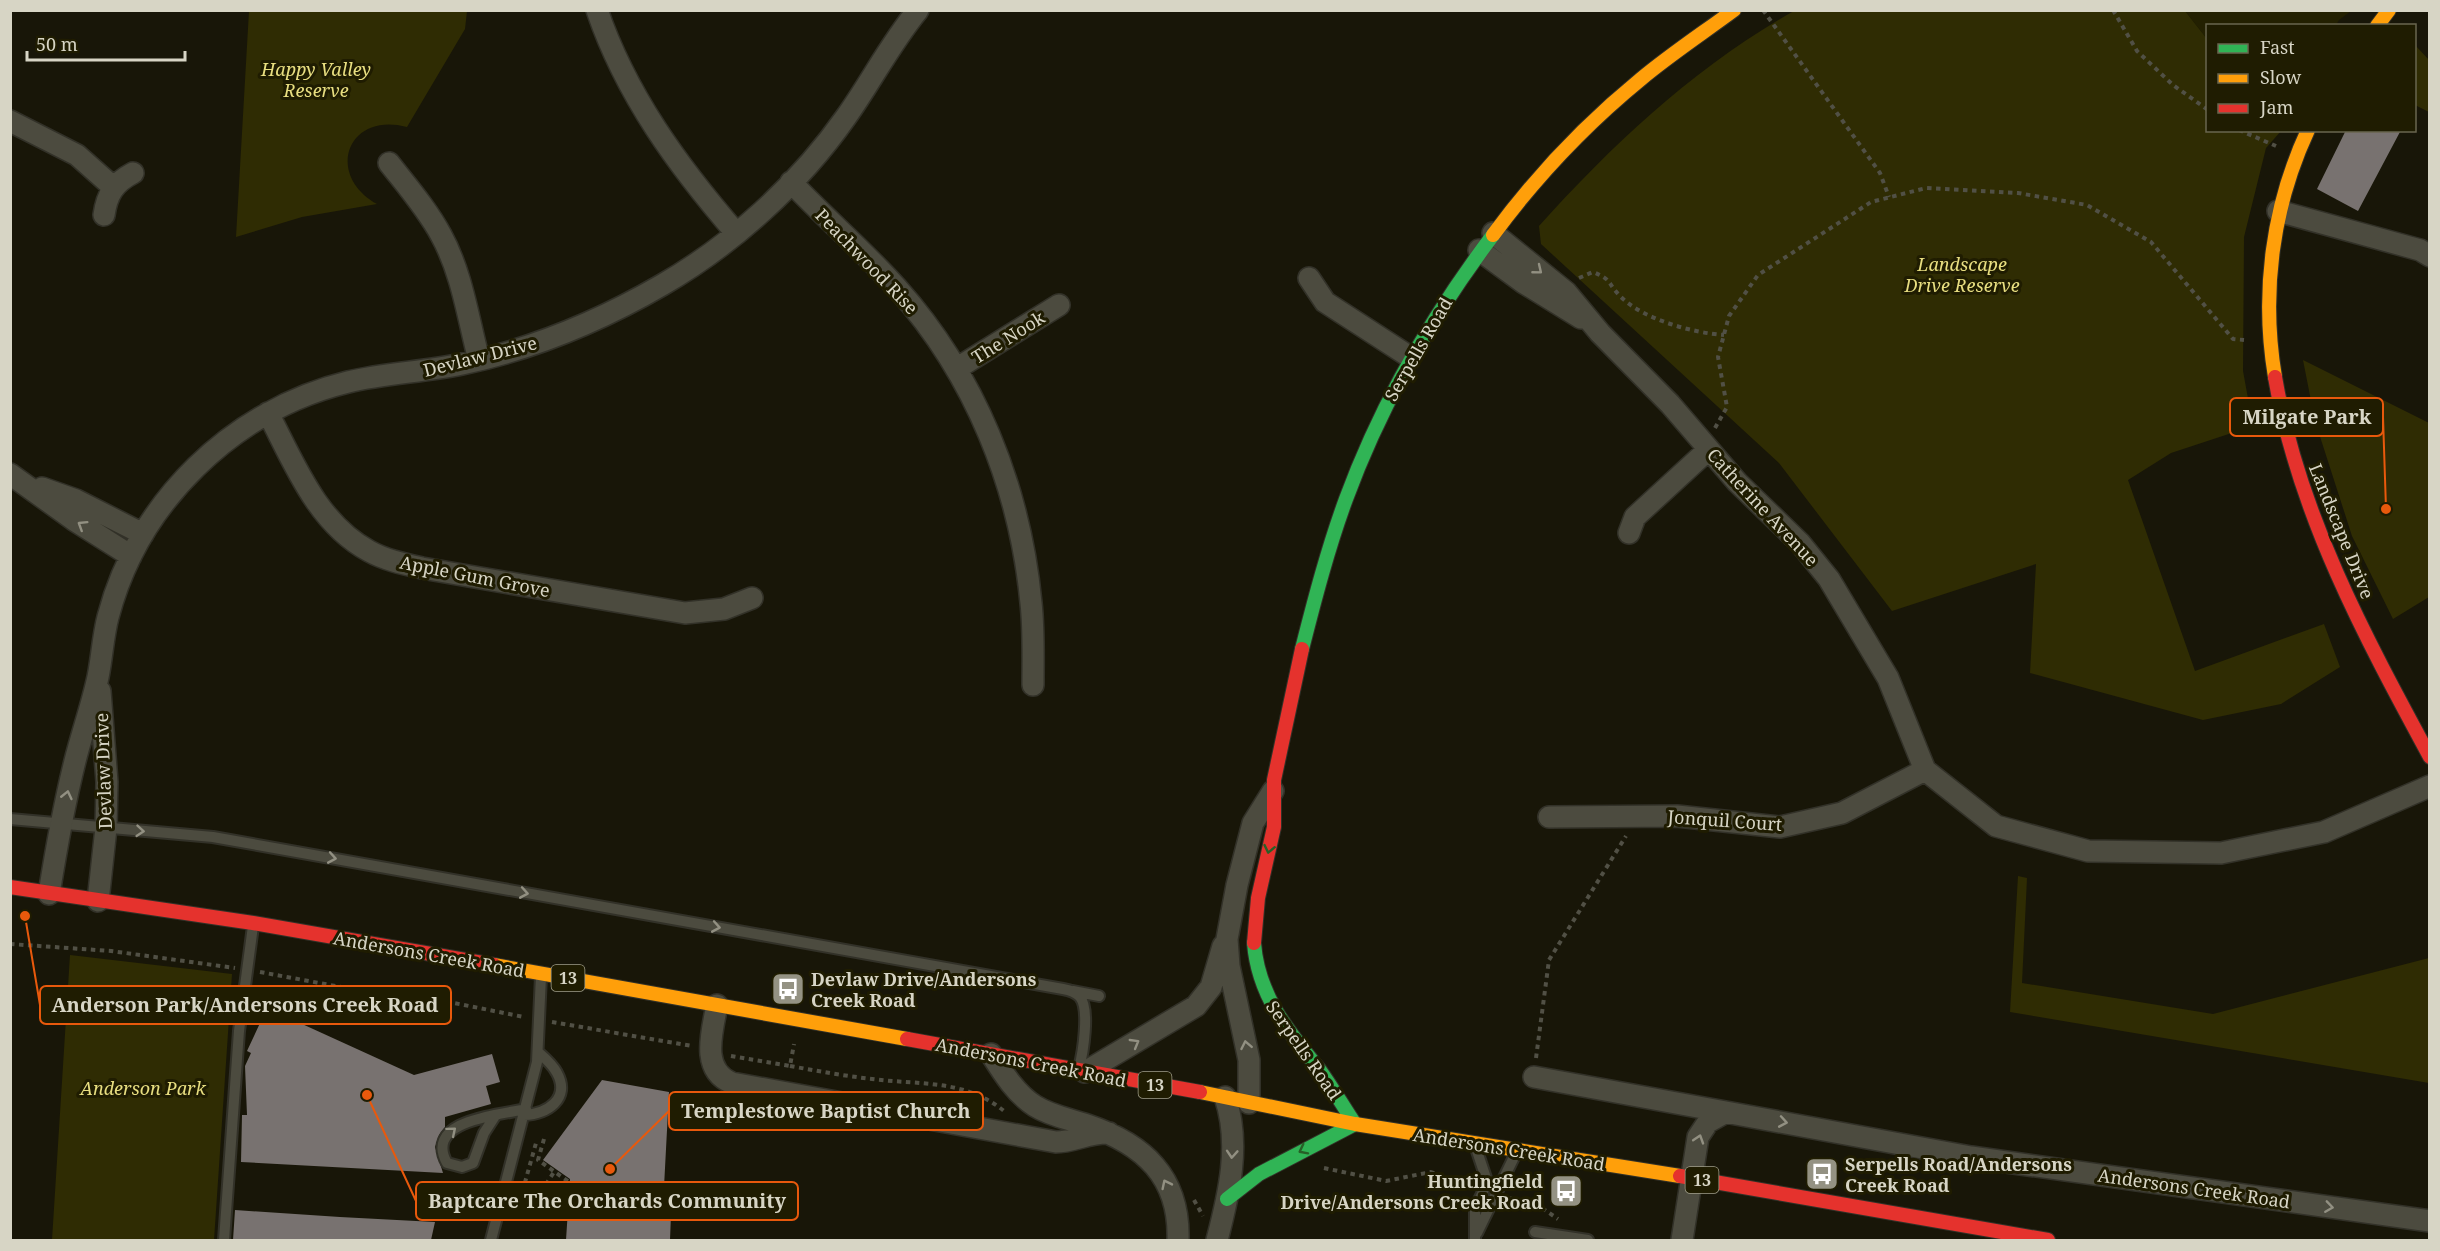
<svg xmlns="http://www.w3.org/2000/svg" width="2440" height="1251" font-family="'Noto Serif',serif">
<rect width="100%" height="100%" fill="#181608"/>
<path fill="#232001" d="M2185,11H2351L2339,20L2336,25L2208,26L2207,39Z"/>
<path fill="#2f2c03" d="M249,11H467L465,29L407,127C348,111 324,174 377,204L302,217L236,237Z
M1794,11H2185L2207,39L2208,130L2281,131L2266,148L2244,237L2243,371L2253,426L2171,453L2128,480L2195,671L2324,624L2340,667L2281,704L2203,720L2030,673L2036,564L1892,611L1779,463L1541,244L1539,226C1614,143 1696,66 1794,11Z
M2415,45L2429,60V112L2415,105Z
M2303,360L2429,423V597L2393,619L2352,536L2315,421Z
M2018,876L2027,878L2022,983L2213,1014L2429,958V1083L2010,1012Z
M70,955L232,974L214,1240H52Z"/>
<path fill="#787270" d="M2346,130H2401L2358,211L2317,189Z
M267,1008L414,1075L492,1054L500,1082L486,1086L491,1104L445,1117V1127L439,1135L435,1147L443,1173L241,1162L242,1115H247L245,1066L251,1053L247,1051Z
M602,1080L669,1092L664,1187H672L670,1240H566L570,1179L543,1160Z
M235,1210L340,1217L435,1222L431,1240H233Z"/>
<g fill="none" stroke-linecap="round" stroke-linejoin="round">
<g stroke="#323128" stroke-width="14">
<path id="lane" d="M10,819L213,837L1063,989C1069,990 1076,992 1080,997C1090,1009 1083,1053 1079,1068
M1073,991L1099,996
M524,1115C547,1114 571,1099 557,1073C553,1065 545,1058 538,1052
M495,1116L484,1133L473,1163L462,1167L447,1163C423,1120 500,1115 526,1109
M1535,1232L1588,1240
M1477,1233L1516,1153
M224,1240L239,1031L253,926
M491,1240L537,1062L541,976
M1475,1240V1208L1483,1192L1486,1178L1476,1148"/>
</g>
<g stroke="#323128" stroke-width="24">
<path id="street" d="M597,10C626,95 678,166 736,233
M10,121L77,155L113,187
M389,163C407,186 427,209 441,235C462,273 468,318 479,360
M791,182C825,218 864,251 897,288C975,375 1020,487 1031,603C1034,630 1033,657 1033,685
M2278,211L2420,250L2430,256
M104,215C107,194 114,183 133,173
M1493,233L1566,292L1600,333L1670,404L1737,482L1800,543L1829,579L1888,678L1925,770L1996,826L2088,851L2221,853L2324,832L2430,786
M1479,250L1524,283L1581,318
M1309,278L1325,302L1410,357
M956,369L1059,305
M268,413C294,463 317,523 369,551C385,560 404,564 422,568L685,613L724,609L752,598
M10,474L74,520L131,556
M42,488L76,500L143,534
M1629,533L1635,517L1708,450
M1549,817L1677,816L1780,827L1842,813L1925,770
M49,894C56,850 64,805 75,761C82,733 92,705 98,677C102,657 103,636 108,617C138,502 233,410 348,382C385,373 424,372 462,364C532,349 600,321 662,285C733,244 799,184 846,117C871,82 890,44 918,10
M98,901L106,828L107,782L100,691
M717,1005C712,1032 700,1070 732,1083L1056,1142C1074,1142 1090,1132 1109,1133
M991,1054C1003,1073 1016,1094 1035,1106C1051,1116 1069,1119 1087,1125C1144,1144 1180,1177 1178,1240
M1085,1072L1196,1006L1211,987L1223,946
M1534,1077L1971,1157L2430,1221
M1249,1103V1060L1229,966L1227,939L1237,885L1253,823L1273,791
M1217,1240C1229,1194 1241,1144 1225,1097
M1682,1240L1698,1137L1708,1122L1726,1112"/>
</g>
<g stroke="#323128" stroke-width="16">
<path id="fast" d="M1302,649C1315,598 1328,548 1346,499C1381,404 1432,316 1493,235
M1227,1199L1259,1174L1355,1124C1343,1106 1332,1087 1319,1069C1287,1030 1258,995 1254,943"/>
</g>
<g stroke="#323128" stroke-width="16">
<path id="slow" d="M2377,26L2389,10
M1493,235C1535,178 1586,124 1641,79C1671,54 1703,33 1734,10
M2275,377C2261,294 2272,207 2308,130
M494,965L907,1039
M1200,1092L1355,1124L1680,1176"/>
</g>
<g stroke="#323128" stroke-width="16">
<path id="jam" d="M2275,377C2298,513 2365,637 2430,757
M10,887L253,923L494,965
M1254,943L1258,898L1274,827V780L1302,649
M907,1039L1200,1092
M1680,1176L2048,1240"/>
</g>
<path stroke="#515045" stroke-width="4" stroke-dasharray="4.5 4.5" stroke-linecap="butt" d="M1763,10L1880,173L1889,197
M2113,10L2137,51L2173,85L2208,110
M2239,130L2276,146
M1579,278L1593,272C1613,280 1607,283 1620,296C1642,319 1693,333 1724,335
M1715,428L1727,407L1718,357L1729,316L1758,275L1871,202L1926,188L2018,193L2087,205L2151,242L2233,339L2244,340
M10,944L111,951L235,968
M260,972L384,995L419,996L524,1017
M552,1022L692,1046
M731,1056L790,1066L794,1044
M1536,1058L1549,960L1626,836
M790,1066C818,1071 845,1076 872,1079C919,1085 965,1079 1004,1111
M544,1139L538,1160L569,1182
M1324,1168L1386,1181L1431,1172L1469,1187
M541,1192L554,1172
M1508,1198L1536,1204L1558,1219
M520,1200L536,1143
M1194,1200L1203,1216"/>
<use href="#lane" stroke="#4c4b3f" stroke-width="10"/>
<use href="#street" stroke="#4c4b3f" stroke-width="21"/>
<use href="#fast" stroke="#30b455" stroke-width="14"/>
<use href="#slow" stroke="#ff9f0a" stroke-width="14"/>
<use href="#jam" stroke="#e5322d" stroke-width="14"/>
</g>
<defs><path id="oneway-chevron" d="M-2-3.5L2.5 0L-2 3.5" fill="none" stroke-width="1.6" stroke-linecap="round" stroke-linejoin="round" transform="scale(1.5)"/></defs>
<g stroke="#929082">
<use href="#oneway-chevron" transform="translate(1538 270) rotate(39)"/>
<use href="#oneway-chevron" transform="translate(82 525) rotate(-148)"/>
<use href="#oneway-chevron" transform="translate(67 795) rotate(-77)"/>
<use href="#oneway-chevron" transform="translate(140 831) rotate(5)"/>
<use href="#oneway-chevron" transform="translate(332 858) rotate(10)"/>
<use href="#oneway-chevron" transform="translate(524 893) rotate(10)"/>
<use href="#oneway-chevron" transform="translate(716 927) rotate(10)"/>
<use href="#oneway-chevron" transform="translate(1135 1043) rotate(-30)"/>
<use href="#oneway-chevron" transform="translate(1246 1045) rotate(-101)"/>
<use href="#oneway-chevron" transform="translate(1783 1122) rotate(10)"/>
<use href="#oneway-chevron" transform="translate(452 1131) rotate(-40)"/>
<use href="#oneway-chevron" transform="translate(1699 1139) rotate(-72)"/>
<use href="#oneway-chevron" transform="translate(1232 1154) rotate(94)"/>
<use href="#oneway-chevron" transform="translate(1166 1184) rotate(-116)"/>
<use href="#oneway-chevron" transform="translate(2329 1207) rotate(8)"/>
</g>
<g stroke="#276027">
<use href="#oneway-chevron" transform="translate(1269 849) rotate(102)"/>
<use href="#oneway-chevron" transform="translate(1303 1150) rotate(153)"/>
</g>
<defs>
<g id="bus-square" transform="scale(1.725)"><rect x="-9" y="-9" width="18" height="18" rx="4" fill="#949283" stroke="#1f1c01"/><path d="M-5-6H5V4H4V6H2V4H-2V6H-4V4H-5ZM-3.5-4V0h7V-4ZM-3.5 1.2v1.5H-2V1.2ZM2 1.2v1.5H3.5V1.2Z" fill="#fff"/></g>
</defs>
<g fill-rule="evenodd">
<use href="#bus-square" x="788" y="989"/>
<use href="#bus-square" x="1822" y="1174"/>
<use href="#bus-square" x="1566" y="1191"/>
</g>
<g text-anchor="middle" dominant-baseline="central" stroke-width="6" stroke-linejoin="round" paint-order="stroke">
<g fill="#1f1c01" stroke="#a09e8a" stroke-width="1.5">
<rect x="551.5" y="965" width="33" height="26" rx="4.5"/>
<rect x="1138.5" y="1072" width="33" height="26" rx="4.5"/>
<rect x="1685.5" y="1167" width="33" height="26" rx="4.5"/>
</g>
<g font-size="16" font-weight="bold" fill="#d7d5c5">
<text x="568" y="978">13</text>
<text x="1155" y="1085">13</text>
<text x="1702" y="1180">13</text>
</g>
<g font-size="18" font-style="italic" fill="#e8de80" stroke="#1f1c01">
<text x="316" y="69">Happy Valley<tspan x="316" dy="21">Reserve</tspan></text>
<text x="1962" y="264">Landscape<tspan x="1962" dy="21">Drive Reserve</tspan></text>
<text x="143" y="1088">Anderson Park</text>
</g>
<g font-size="18" fill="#d7d5c5" stroke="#1f1c01">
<text transform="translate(867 261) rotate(46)">Peachwood Rise</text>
<text transform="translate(1008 337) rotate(-32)">The Nook</text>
<text transform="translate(1418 349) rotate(-60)">Serpells Road</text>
<text transform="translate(480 356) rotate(-14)">Devlaw Drive</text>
<text transform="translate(1763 507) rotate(47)">Catherine Avenue</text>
<text transform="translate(2342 531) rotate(68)">Landscape Drive</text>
<text transform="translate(475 576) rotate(11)">Apple Gum Grove</text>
<text transform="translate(103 771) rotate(-92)">Devlaw Drive</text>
<text transform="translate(1725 820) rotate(4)">Jonquil Court</text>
<text transform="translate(429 954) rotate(10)">Andersons Creek Road</text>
<text transform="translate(1304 1050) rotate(55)">Serpells Road</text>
<text transform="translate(1031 1062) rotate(11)">Andersons Creek Road</text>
<text transform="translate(1509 1149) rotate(9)">Andersons Creek Road</text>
<text transform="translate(2194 1188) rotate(8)">Andersons Creek Road</text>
</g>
<g font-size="18" font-weight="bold" fill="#d7d5c5" stroke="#1f1c01" text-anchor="start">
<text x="811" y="979">Devlaw Drive/Andersons<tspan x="811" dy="21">Creek Road</tspan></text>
<text x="1845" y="1164">Serpells Road/Andersons<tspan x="1845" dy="21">Creek Road</tspan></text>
<text x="1543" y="1181" text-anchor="end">Huntingfield<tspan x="1543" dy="21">Drive/Andersons Creek Road</tspan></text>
</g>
</g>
<path fill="none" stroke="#e8590c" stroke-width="2" d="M2386 509L2383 417M25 916L40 1005M610 1169L669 1111M367 1095L416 1201"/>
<g fill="#e8590c" stroke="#1f1c01" stroke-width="2">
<circle cx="2386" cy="509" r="6"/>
<circle cx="25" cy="916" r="6"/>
<circle cx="610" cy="1169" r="6"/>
<circle cx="367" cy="1095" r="6"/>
</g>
<g fill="#1f1c01" stroke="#e8590c" stroke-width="2">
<rect x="2230" y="398" width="153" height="38" rx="6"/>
<rect x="40" y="986" width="411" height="38" rx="6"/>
<rect x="669" y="1092" width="314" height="38" rx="6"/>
<rect x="416" y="1182" width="382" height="38" rx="6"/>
</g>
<g font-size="20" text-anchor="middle" font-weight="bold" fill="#d7d5c5">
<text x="2307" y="424">Milgate Park</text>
<text x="245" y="1012">Anderson Park/Andersons Creek Road</text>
<text x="826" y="1118">Templestowe Baptist Church</text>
<text x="607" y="1208">Baptcare The Orchards Community</text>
</g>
<rect width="2440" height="1251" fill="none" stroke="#d7d5c5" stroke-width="24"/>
<rect x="2206" y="24" width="210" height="108" fill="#1f1c01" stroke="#69664f" stroke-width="1.5"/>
<rect x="2218" y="44" width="30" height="9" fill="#30b455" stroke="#69664f" stroke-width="1.5"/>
<text x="2260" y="54" font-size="18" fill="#d7d5c5">Fast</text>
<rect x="2218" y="74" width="30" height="9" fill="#ff9f0a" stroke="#69664f" stroke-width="1.5"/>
<text x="2260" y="84" font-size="18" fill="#d7d5c5">Slow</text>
<rect x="2218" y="104" width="30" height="9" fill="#e5322d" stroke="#69664f" stroke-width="1.5"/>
<text x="2260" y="114" font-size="18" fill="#d7d5c5">Jam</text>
<path d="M27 51v9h158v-9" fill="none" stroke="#d7d5c5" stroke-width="3"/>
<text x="36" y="51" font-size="18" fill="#d7d5c5" stroke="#1f1c01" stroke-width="4.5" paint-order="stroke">50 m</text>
</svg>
